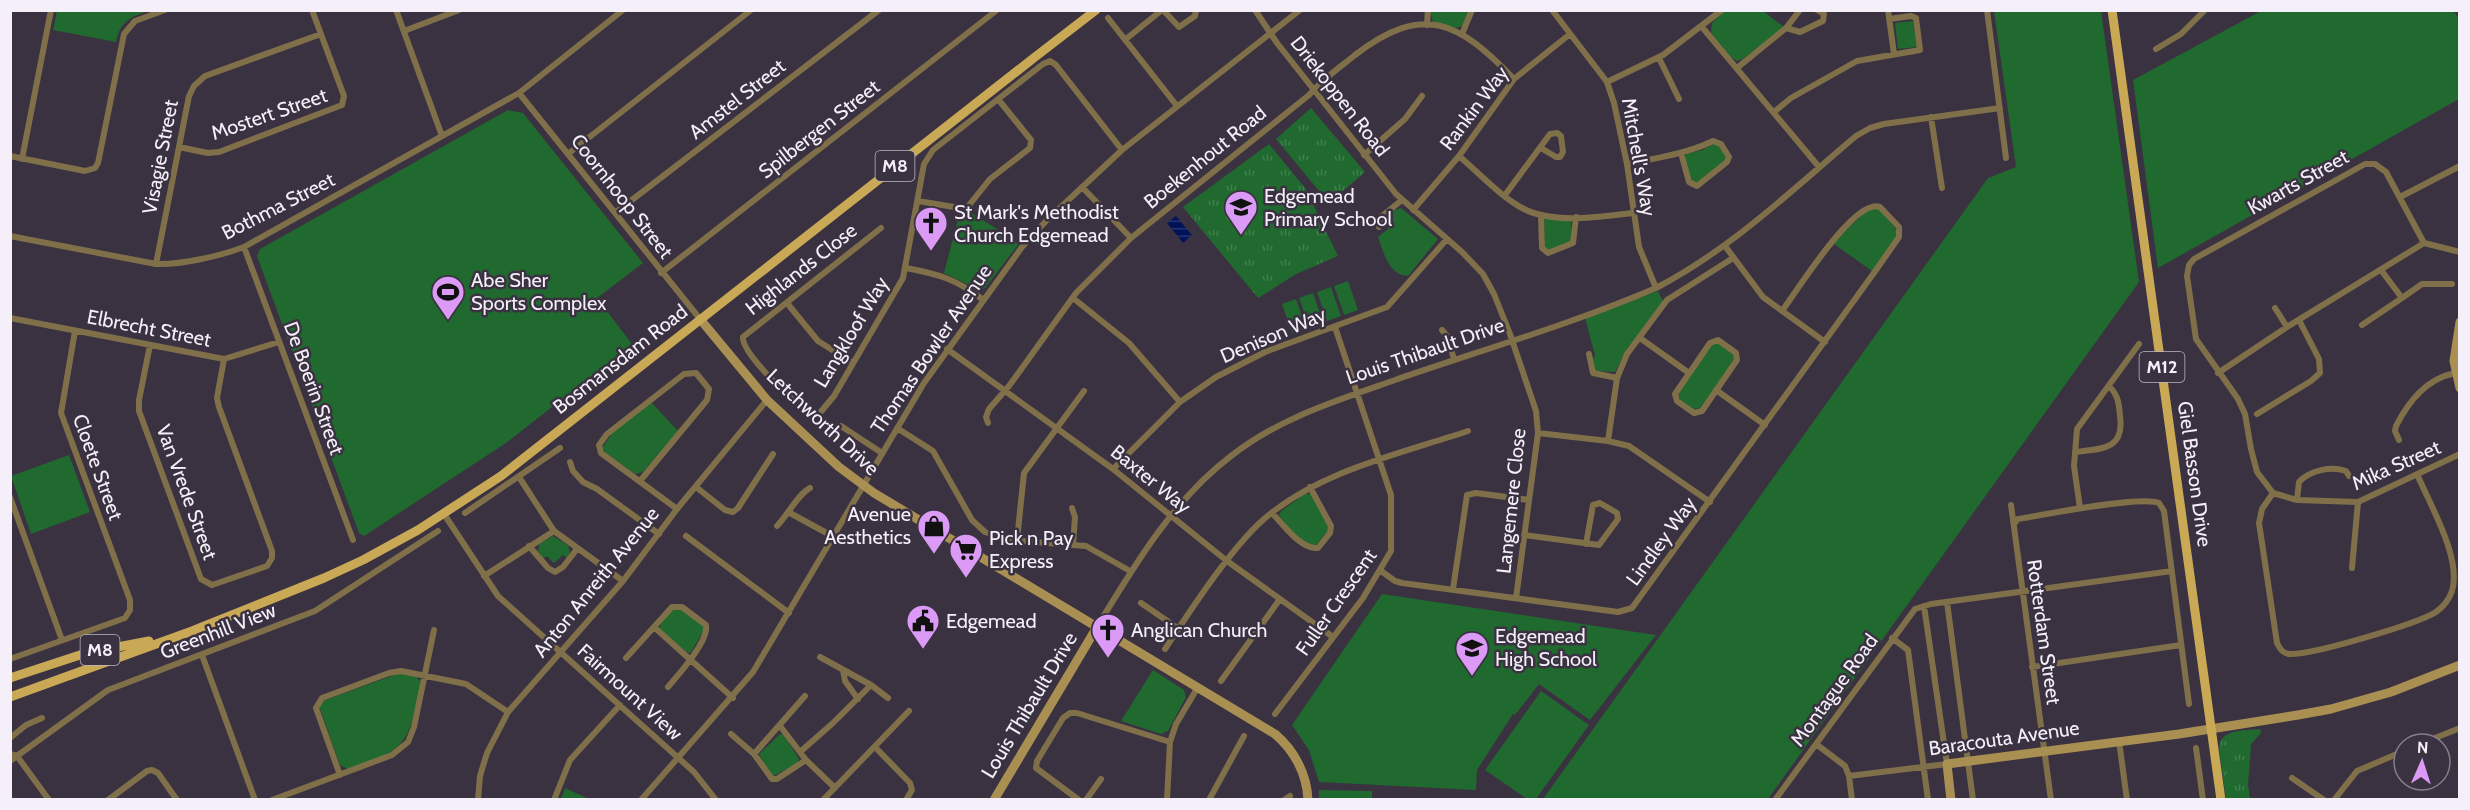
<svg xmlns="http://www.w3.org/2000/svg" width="2470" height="810" font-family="Cabin,sans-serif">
<defs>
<pattern id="grass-tufts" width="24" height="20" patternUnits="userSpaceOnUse" patternTransform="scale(1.5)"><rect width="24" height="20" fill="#20692f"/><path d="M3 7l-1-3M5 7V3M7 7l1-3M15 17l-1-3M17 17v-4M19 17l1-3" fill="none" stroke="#417f4e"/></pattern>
<pattern id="water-rules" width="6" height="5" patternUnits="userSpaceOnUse" patternTransform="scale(1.5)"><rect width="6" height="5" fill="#001359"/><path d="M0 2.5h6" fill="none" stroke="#263672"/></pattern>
</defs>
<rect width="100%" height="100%" fill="#3b3241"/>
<path fill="url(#grass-tufts)" d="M1311,108L1365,172L1329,203L1276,139Z
M1269,144L1305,188L1338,256L1296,274L1258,298L1183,207Z
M2260,729L2261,733L2251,744L2248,785L2250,799H2226L2219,749C2220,728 2244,731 2260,729Z"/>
<path fill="#20692f" d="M1725,10L1763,11L1784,27L1743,59L1737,61L1732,58L1711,33L1712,23Z
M2453,10L2459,19V99L2158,268L2133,80L2261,11Z
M57,11V10L148,11C130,17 120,22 116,42L53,30Z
M1430,11H1470L1462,26L1456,28L1433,22Z
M1994,11H2101L2139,282L1768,799H1543L1988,178L2016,167Z
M1913,21L1917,47L1898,49L1895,23Z
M508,110L523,113L643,263L597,298L632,344L506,443L364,536L359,533L257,256L260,249Z
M1713,144H1717L1727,156L1725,161L1697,183L1691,181L1685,157L1686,154L1702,150Z
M1401,208L1438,239L1408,276C1389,275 1384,254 1378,237L1388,229L1385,216L1392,211Z
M1870,208L1879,209L1896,229L1897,237L1872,271L1834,244L1842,234Z
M968,211L1013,239L1018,245L985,288L980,290L944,273L960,212Z
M1544,218L1571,221L1572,241L1552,251L1545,248Z
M1348,281L1358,310L1344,315L1334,286Z
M1331,287L1341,316L1327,321L1317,292Z
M1658,291L1663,301L1625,352L1615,372L1595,371L1592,363L1595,355L1585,318Z
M1313,293L1323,322L1309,327L1299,298Z
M1296,299L1306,328L1292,333L1282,304Z
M1719,343L1734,355V361L1700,408L1693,409L1679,399L1678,394L1713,344Z
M651,402L678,431L643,472L635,474L605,452L602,448L613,432Z
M69,455L90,512L31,534L11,476Z
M1305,494H1311L1328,524V531L1316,545C1302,544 1287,527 1279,515L1281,511Z
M553,536L568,545L570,552L567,558L563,555L554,563L547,556L543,559L538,551L539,544Z
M1382,594L1656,635L1590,720L1539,684L1515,715L1513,714L1477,770L1476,790L1319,782L1309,750L1292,725Z
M679,608L703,625L704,630L691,652L688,653L660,629C660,621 671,609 679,608Z
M1153,670L1184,690L1186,697L1168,731L1161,734L1121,721Z
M397,674C405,674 415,673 420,681C420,692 416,703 414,713C405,755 384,755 348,769L340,765L319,706L323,701Z
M1541,691L1589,725L1536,799H1527L1485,770Z
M780,734L784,735L799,759L797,763L774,776L770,774L759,754Z
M565,788L589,799H561Z
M1319,790L1372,791V799H1319Z"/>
<path fill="url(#water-rules)" d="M1176,216L1192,235L1183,243L1167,223Z"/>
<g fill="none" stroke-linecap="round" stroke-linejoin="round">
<path stroke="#80704a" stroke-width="6" d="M396,10L442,136
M1163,10L1179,27L1195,16L1196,10
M1255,10L1277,43L1396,194L1462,252L1483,274L1494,294L1510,334L1536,411L1538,433L1516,598
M1552,10L1607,82L1614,103L1627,164L1639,247L1656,288
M1888,10L1894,54
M1987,10L2006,158
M1108,18L1177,106
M1427,25L1428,10
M1702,27L1819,167
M1786,28L1800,32L1823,21L1824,14L1817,10
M404,31L459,10
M1462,34L1472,10
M1126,39L1162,10
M2156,49L2181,34L2205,10
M1659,58L1679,99
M1737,68L1786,28L1800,10
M1607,82L1663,55L1722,10
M519,93L700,319
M1774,112L1791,98L1857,61L1920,50L1916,18L1911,16L1889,19
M1931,117L1942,188
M179,147L208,153L219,152L342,105L344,96L312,10
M568,154L751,10
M1364,155L1405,119L1422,96
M10,156L85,171L95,168L98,163L124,34L135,21L165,10
M1459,156C1479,173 1502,198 1524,209C1552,224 1602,217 1633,213
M22,159L51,10
M1627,164C1656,158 1686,154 1713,141L1721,144L1729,157L1727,162L1697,186L1689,182L1681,153
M1082,187L1131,238
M1505,195L1550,134L1557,133L1561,136L1563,152L1560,157H1556L1541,148
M2400,197L2460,166
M918,201L966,209L990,179L1030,148L1031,140L998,99
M1413,210L1459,156L1514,79L1570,34
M615,213L879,10
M1541,216L1542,248L1548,253L1573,243L1576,217
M1379,227L1382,216L1402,200
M881,228L743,337C741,354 796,403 810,416L819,414L834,396L903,278L924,164L933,150L1043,64L1050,61L1056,65L1122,150
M10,236L156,264C181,265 220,256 244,247L519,93L623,10
M2424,243L2386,172L2375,164H2365L2194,259L2189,265L2187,276L2196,339L2238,399L2245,414L2251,449L2257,472L2273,493L2297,500L2358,502L2460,454
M1725,246L1763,297L1825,342
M244,247L353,540
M156,264L189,96L194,86L205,76L321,34
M906,268C938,274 956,279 982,299
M2381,270L2402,298L2422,284H2452
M661,273L997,10
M1073,298L1129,343L1180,402
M787,303L818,341L853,363
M2275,308L2287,327
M10,318L224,359L279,342
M2362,325L2402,298
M1442,330L1447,336L1454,359
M1640,338L1689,373
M1718,340L1736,353L1737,360L1702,411L1694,413L1677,401L1675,394L1710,343Z
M150,345L139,400V411L201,579L212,585L267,566L272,558V551L219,407L217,398L224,359
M947,349L1113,469L1227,561L1333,637
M1589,354L1593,373L1617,378
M2218,373L2287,327L2424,243L2460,252
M1716,390L1765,425
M2257,414L2311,381L2320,373L2319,359L2299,320
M988,423L986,417L989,409L1009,386L1076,293L1131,238L1309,95C1323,79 1339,68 1355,55C1424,2 1459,22 1514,79
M841,426L882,453
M897,428L933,451L972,520L985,532L1010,540L1086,546L1130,571
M1538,433L1608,441L1629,446L1710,502
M2399,440L2395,431L2396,426C2409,401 2426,379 2455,373
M1608,441L1617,378L1627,354L1667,300L1733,258
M2075,452C2101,449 2125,450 2120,416C2119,403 2118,395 2109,386
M570,462L573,471L583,482L597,489L659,534
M1113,469L1180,402L1216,377L1265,352L1387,307L1447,239
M519,477L554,531L623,581
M640,481L707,400L709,389L696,373L684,374L607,434L599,445L601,453L677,509
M696,487L725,510L733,512L738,508L773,454
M2273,493L2262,509L2259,523L2277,643C2280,649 2283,654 2290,654C2312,655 2417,624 2436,612C2443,607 2449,600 2452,591C2462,558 2430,505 2417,474
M10,497L62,640
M2297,500L2299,482C2310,470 2331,466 2346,471L2349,476
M2011,505L2051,800
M1072,508L1075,517L1073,545
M2080,508L2074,466L2077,429L2139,344
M465,513L560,448
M790,513L834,537
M1272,513C1283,524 1301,550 1318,548L1330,533L1331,526L1310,487
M444,514L498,596L694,772L716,800
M2014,524L2018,519C2043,515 2142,495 2159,503L2164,511L2189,704
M777,526C787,516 798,494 810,488
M1524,535L1599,545L1618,519L1617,513L1600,503L1593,505L1586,544
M686,536L789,613
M1017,540L1024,473L1084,391
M529,546L548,568L555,572L563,567L577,549
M2352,568L2358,502
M1381,571L1395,581L1402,583L1618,612L1632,608L1876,270L1899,237V227L1880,207C1855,197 1797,291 1782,311
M484,576L554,531
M1453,589L1467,495L1476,493L1529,500
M1947,602L1973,800
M1141,603L1179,629
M654,627L733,698
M1097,627C1134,566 1173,500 1231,456C1279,418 1338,400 1395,380C1482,350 1572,324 1656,288C1731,249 1792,190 1856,136L1870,128L1884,124L2000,108
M1892,638L1908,650L1928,800
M1165,649C1190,611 1230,549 1264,519C1320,471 1399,454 1468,431
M202,655L255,800
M820,657L871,685L888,698
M626,658L672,607H682L706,625C709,641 679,674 668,687
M10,659L125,618L130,610V600L61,413L75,331
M2032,667L2181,645
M843,670L845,681L858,699
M1221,681L1280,599
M1275,714L1363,598L1391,551V495L1335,327
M780,726L806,760L835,788
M731,734L754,754L772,779H777L806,760
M10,738L26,725L42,718
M2119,741L2127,800
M1816,744L1845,766L1849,776L1947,764L1924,606
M2420,744L2460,728
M875,747L910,783L912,790L906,800
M2196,748L2203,800
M800,752L833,723L871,685
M10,754L17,756L49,800
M754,754L805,696
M10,761L108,690L315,611L438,531
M340,775L316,708L322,698L389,673L401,671L466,684L508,712
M1849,776L1852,800
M2292,778L2324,800
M108,800L147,771L152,770L158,773L177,800
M272,800L392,755L408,742L414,727L434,630
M478,800L480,776L487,753L508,712L623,581L677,509L767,400
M554,800L570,760L620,705
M641,800L753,672L924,383L1022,247L1047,220L1122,150L1300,10
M823,800L909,711
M1079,800L1036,768L1037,761L1063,718L1070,713H1077L1170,742
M1086,800L1101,779
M1167,800L1170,742L1176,724L1198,687
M1209,800L1244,736
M1284,800L1290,796
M1775,800L1915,609L1931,604L2172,571
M2334,800L2357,771L2404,751"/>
<path stroke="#a99052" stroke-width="9" d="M700,319L767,400L839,467L874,493L1275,734C1294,750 1307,774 1308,800
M2460,322L2454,361L2460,388
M994,800L1097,627
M1951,800L1947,764L2179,734L2298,715L2331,709L2391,692L2460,665"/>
<path stroke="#c9a856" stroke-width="9" d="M2112,10L2221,800
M10,678L86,653L149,641
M10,697L192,631L324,578L363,560L418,530L501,476L1035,57L1096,10"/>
</g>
<defs>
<g id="school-pin" transform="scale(1.725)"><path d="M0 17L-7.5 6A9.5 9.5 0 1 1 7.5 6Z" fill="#da9af6" stroke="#3b3241"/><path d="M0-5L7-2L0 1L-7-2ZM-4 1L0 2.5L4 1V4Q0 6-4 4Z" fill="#111"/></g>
<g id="church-pin" transform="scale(1.725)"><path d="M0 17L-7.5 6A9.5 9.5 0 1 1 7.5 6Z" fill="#da9af6" stroke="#3b3241"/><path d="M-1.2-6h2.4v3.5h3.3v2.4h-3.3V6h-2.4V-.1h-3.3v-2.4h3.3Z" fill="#111"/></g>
<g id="stadium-pin" transform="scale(1.725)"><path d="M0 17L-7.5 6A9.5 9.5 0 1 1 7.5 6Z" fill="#da9af6" stroke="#3b3241"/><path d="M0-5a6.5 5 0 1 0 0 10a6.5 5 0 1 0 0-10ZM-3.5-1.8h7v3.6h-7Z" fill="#111"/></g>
<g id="shop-pin" transform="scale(1.725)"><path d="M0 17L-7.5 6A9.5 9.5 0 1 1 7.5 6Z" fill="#da9af6" stroke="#3b3241"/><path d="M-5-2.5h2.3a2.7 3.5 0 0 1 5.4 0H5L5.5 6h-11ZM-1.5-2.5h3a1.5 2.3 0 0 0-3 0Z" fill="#111"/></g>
<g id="supermarket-pin" transform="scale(1.725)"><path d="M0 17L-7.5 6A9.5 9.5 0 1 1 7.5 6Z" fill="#da9af6" stroke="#3b3241"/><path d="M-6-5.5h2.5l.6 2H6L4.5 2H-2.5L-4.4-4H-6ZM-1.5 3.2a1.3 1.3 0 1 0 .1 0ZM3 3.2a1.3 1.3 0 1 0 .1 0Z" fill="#111"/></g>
<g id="civic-pin" transform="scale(1.725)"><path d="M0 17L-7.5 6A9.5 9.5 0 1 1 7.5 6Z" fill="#da9af6" stroke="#3b3241"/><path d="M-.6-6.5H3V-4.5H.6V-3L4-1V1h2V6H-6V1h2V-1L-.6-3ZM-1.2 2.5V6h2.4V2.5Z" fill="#111"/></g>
</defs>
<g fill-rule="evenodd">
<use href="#school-pin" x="1241" y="207"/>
<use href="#church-pin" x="931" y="223"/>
<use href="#stadium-pin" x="448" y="292"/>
<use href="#shop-pin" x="934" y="526"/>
<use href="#supermarket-pin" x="966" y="550"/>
<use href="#civic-pin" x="923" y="621"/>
<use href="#church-pin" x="1108" y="630"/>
<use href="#school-pin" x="1472" y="648"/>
</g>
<g text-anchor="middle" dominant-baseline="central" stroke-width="5" stroke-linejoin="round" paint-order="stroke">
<g fill="#3b3241" stroke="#bcb6c2" stroke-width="1.5">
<rect x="875.5" y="151" width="39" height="30" rx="4.5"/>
<rect x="2139.5" y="352" width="45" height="30" rx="4.5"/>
<rect x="80.5" y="635" width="39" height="30" rx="4.5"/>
</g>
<g font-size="18" font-weight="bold" fill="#f4eff9">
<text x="895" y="166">M8</text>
<text x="2162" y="367">M12</text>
<text x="100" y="650">M8</text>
</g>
<g font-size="20" fill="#f4eff9" stroke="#3b3241">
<text transform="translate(1340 96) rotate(52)">Driekoppen Road</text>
<text transform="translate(737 99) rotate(-38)">Amstel Street</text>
<text transform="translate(1474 108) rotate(-53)">Rankin Way</text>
<text transform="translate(269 114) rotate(-19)">Mostert Street</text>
<text transform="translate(819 129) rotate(-38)">Spilbergen Street</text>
<text transform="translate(160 157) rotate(-79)">Visagie Street</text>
<text transform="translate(1205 157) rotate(-39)">Boekenhout Road</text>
<text transform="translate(1639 157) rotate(80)">Mitchell's Way</text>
<text transform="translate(2298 182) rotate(-29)">Kwarts Street</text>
<text transform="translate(622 196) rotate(52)">Coornhoop Street</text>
<text transform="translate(278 206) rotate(-27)">Bothma Street</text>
<text transform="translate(801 269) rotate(-38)">Highlands Close</text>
<text transform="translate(149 328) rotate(11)">Elbrecht Street</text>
<text transform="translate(851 332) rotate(-59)">Langkloof Way</text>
<text transform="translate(1273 335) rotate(-23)">Denison Way</text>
<text transform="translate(931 349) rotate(-56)">Thomas Bowler Avenue</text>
<text transform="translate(1425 351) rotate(-19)">Louis Thibault Drive</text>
<text transform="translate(620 359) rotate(-38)">Bosmansdam Road</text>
<text transform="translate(314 388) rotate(70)">De Boerin Street</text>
<text transform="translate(823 422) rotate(43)">Letchworth Drive</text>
<text transform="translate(2396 465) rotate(-24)">Mika Street</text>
<text transform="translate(98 467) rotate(70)">Cloete Street</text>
<text transform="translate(2195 474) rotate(82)">Giel Basson Drive</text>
<text transform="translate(1151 479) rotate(39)">Baxter Way</text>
<text transform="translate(187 492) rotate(70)">Van Vrede Street</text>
<text transform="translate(1511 501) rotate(-84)">Langemere Close</text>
<text transform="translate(1661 541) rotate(-54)">Lindley Way</text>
<text transform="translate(596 582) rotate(-51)">Anton Anreith Avenue</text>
<text transform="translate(1336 602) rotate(-55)">Fuller Crescent</text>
<text transform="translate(218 631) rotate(-21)">Greenhill View</text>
<text transform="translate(2044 632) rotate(82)">Rotterdam Street</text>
<text transform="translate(1834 690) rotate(-54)">Montague Road</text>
<text transform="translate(630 692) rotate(42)">Fairmount View</text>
<text transform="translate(1029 705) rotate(-59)">Louis Thibault Drive</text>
<text transform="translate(2004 738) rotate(-8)">Baracouta Avenue</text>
</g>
<g font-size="20" fill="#f4eff9" stroke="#3b3241" text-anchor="start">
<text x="1264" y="196">Edgemead<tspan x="1264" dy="23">Primary School</tspan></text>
<text x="954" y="212">St Mark's Methodist<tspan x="954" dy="23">Church Edgemead</tspan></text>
<text x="471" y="280">Abe Sher<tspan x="471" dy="23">Sports Complex</tspan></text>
<text x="911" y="514" text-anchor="end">Avenue<tspan x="911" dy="23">Aesthetics</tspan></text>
<text x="989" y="538">Pick n Pay<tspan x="989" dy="23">Express</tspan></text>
<text x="946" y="621">Edgemead</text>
<text x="1131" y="630">Anglican Church</text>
<text x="1495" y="636">Edgemead<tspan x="1495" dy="23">High School</tspan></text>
</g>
</g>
<rect width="2470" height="810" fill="none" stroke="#f4eff9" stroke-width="24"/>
<g transform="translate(2422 762) rotate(3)"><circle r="28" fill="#3b3241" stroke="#857e8b" stroke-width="1.5"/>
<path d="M0-4.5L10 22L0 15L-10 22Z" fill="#da9af6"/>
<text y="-9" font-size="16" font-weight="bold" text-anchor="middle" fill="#f4eff9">N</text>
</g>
</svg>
